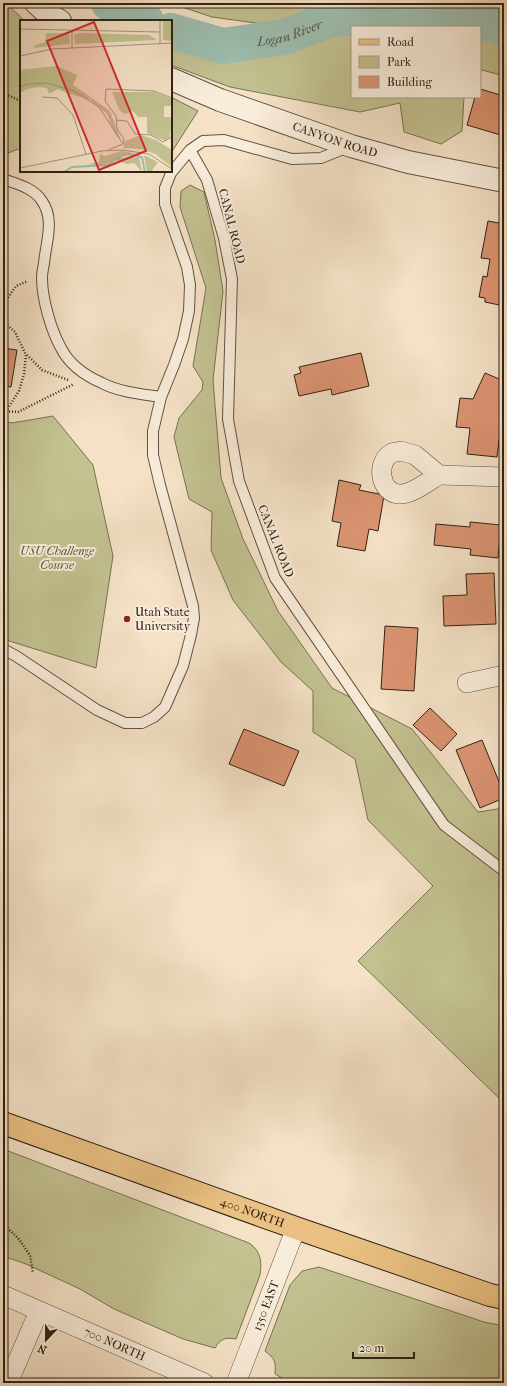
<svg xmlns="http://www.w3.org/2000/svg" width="507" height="1386" font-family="'IM FELL French Canon',serif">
<rect width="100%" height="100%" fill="#f4e1c6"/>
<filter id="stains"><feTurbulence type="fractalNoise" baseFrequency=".005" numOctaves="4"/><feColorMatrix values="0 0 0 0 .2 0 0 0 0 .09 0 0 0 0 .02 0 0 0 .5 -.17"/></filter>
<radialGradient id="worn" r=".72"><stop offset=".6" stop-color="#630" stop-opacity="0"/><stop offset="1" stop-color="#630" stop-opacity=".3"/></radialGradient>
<path fill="#c2c190" stroke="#797252" d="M3,3H6L25,21H21V148L3,155Z
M170,3H313L325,12L322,32L352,29V97H464L462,131L441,144L404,132L400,103L360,112L230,87L171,65V37L243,59L265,33L263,24L212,17Z
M480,34H485L504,41V76L482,70L480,71Z
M171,97L198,111L171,153Z
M190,185L204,192L215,240L223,291L213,380L221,478L243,539L278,611L332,688L412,729L478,812L504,808V1103L358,961L433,886L368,820L355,759L313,732V691L281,662L233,600L211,550L212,512L189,499L174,437L179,418L202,390L203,382L193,366L206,288L180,207L181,191Z
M53,416L93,465L113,556L96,668L3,639V421L12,423Z
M3,1149L249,1243C261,1251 262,1262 260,1275L236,1339C225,1337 220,1339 215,1348L183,1339L114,1309L80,1289L26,1264L3,1256Z
M319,1267L484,1322L504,1326V1383H291L275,1374C276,1361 275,1359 265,1351L290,1285L302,1271Z"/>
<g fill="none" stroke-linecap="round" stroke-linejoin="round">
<g stroke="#9dbeaf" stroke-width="36">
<path d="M109,3L146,21"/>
<path id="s1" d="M171,31L223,46L284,37L332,19L409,14L496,24L504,28"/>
</g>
</g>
<path fill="#dc9472" stroke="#302213" d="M480,89L504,96V136L467,125L475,97H480Z
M488,221L504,224V306L485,302V298L479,297L483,276L487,277L490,259L481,258Z
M3,348L17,350L11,387L3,386Z
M361,353L369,386L332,395L331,389L299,396L294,375L301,373L299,367Z
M485,373L504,381V401L497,457L467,454L470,428L456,427L460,398L473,399Z
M339,480L361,485L359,490L384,495L378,531L369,529L365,551L337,546L341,523L332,521Z
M470,522L501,525L498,558L470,555L471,549L434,545L436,524L470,527Z
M494,573L496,624L444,626L443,596L467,595L466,574Z
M385,626L418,628L414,691L381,689Z
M430,708L457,734L441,751L413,725Z
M244,729L299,751L284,786L229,764Z
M482,740L504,794V798L480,808L456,750Z"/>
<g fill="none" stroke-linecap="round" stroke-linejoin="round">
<g stroke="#615240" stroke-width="12">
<path id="service" d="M190,150L207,180L224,238L232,279L228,419L239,481L275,578L444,825L504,871
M3,179C17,184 34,188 42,201C55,220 46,242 44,263C43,268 42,273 42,278C42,299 51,330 61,348C69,364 86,376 102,383C119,392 141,394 161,397
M3,649L16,656L97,710L125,723H142L154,717L165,707L183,666L191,635L194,618L193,606L160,485L153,455V431L161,397L174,365L183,339L189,311L190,285L187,267L165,204V188L171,173L190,150L203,141L224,140L292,159L321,158L348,147"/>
</g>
<g stroke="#615240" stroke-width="20">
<g id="minor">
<path d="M401,451L415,455L439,475C429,481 411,495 399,494C380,493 375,462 392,453C394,452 399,452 401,451Z"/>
<path d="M439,475L504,477"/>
<path d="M467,683L504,675"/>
<path id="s2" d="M3,1295L204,1383"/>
<path d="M8,1383L39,1311"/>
<path id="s3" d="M236,1383L296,1228"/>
</g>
</g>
<g stroke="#615240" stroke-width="24">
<g id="tertiary">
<path d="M36,3L48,14L60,21"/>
<path id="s4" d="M171,79L220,100L351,146L408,162L504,181"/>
</g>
</g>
<g stroke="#302213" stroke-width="24">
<g id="primary">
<path id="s5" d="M3,1123L296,1228L490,1295L504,1298"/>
</g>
</g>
<path stroke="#302213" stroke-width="2.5" stroke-dasharray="1 2" stroke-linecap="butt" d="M3,93L21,101
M3,305L16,286L28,281
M3,321L15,332L26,355L24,374L19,391L6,411
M27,355L42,370L68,380
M3,411L18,412L74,384
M3,1224L18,1238L30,1255L33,1273"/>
<use href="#service" stroke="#f8ecda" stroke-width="10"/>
<use href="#minor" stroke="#f8ecda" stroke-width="19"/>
<use href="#tertiary" stroke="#f8ecda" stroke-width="22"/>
<use href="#primary" stroke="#eac083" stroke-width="22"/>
</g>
<circle fill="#8f2418" stroke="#f8ecda" stroke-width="1.5" cx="127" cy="619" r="4"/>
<g text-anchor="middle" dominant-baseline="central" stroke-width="4" stroke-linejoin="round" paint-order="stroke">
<g font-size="12" fill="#302213" stroke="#f8ecda">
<text stroke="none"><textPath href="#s4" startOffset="175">CANYON ROAD</textPath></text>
<text transform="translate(232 226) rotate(76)">CANAL ROAD</text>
<text transform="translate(276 541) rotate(68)">CANAL ROAD</text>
<text stroke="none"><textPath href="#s5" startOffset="265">400 NORTH</textPath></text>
<text stroke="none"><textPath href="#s3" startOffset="83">1350 EAST</textPath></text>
<text stroke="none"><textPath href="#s2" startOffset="122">700 NORTH</textPath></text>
</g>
<g font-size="12" font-style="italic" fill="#5c5238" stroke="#f8ecda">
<text x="57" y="551">USU Challenge<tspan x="57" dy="14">Course</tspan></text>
</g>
<g font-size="12" fill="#302213" stroke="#f8ecda" text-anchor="start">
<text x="135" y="612">Utah State<tspan x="135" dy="14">University</tspan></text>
</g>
<g font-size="13" font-style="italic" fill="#515142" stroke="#f8ecda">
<text stroke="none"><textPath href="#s1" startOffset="122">Logan River</textPath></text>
</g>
</g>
<g transform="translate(20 20)">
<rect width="152" height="152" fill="#f4e1c6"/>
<path d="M143,0H152V21L143,20ZM26,13H49L50,24L13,28L15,25L25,22ZM59,13L129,15L137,20L55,24L54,15ZM36,46L57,55L53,65L90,91L101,121L94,112L87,94L69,79L49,74L38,69L29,74L27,68L18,67L7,69L0,73V50ZM92,72H134L152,79V86H144V97H152L150,118L145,121L127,113V97H118L113,91L105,94L100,91ZM121,115L136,120L152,130V147L135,134L122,129L103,128L105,121ZM101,131L113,133L101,134L100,138L119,137L122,152L114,143L107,144L95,140L80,146L68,144L79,142L80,134L85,136ZM124,135L138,142L131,152H127Z" fill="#c2c190"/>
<path fill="none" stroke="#9dbeaf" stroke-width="2" d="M44,152L52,147L87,145L103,135L110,134L122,137L125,152"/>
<path fill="none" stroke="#a6957e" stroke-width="1" d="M0,9L140,12M52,10V28M140,24V0M0,36L32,29L152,23M0,67L8,64L27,63L54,71L79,87L103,124M22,77L37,78L53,95L66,134M96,100L107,101L115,114L131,115L143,122L152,117M103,124L104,119L97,109L96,96L85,81L86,69L134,71L152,78M88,130L103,124M0,148L82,131L102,130L129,134L152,149"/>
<path fill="#d62828" fill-opacity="0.15" stroke="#d62828" stroke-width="2" d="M74,2L126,131L79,150L27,21Z"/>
<rect width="152" height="152" fill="none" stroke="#302213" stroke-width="2"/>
</g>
<rect width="507" height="1386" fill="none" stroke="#f4e1c6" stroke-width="16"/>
<rect x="4" y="4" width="499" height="1378" fill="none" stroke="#302213" stroke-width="2"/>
<rect x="8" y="8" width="491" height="1370" fill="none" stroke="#302213"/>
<rect x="351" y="26" width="130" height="72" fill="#f8ecda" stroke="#a89b8a"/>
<rect x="359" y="39" width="20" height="6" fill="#eac083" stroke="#a89b8a"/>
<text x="387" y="46" font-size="12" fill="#302213">Road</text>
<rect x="359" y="56" width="20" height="12" fill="#c2c190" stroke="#a89b8a"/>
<text x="387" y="66" font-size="12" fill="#302213">Park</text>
<rect x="359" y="76" width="20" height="12" fill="#dc9472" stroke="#a89b8a"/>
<text x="387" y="86" font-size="12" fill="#302213">Building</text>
<g transform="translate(46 1340) rotate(202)" stroke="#f8ecda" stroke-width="3" paint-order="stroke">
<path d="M0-3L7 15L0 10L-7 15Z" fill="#302213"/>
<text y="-6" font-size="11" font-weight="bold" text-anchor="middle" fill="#302213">N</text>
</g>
<path d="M353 1352v6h61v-6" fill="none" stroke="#302213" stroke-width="2"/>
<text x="359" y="1352" font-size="12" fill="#302213" stroke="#f8ecda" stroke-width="3" paint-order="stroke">20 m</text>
<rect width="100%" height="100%" filter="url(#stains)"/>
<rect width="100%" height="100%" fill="url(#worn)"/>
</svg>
